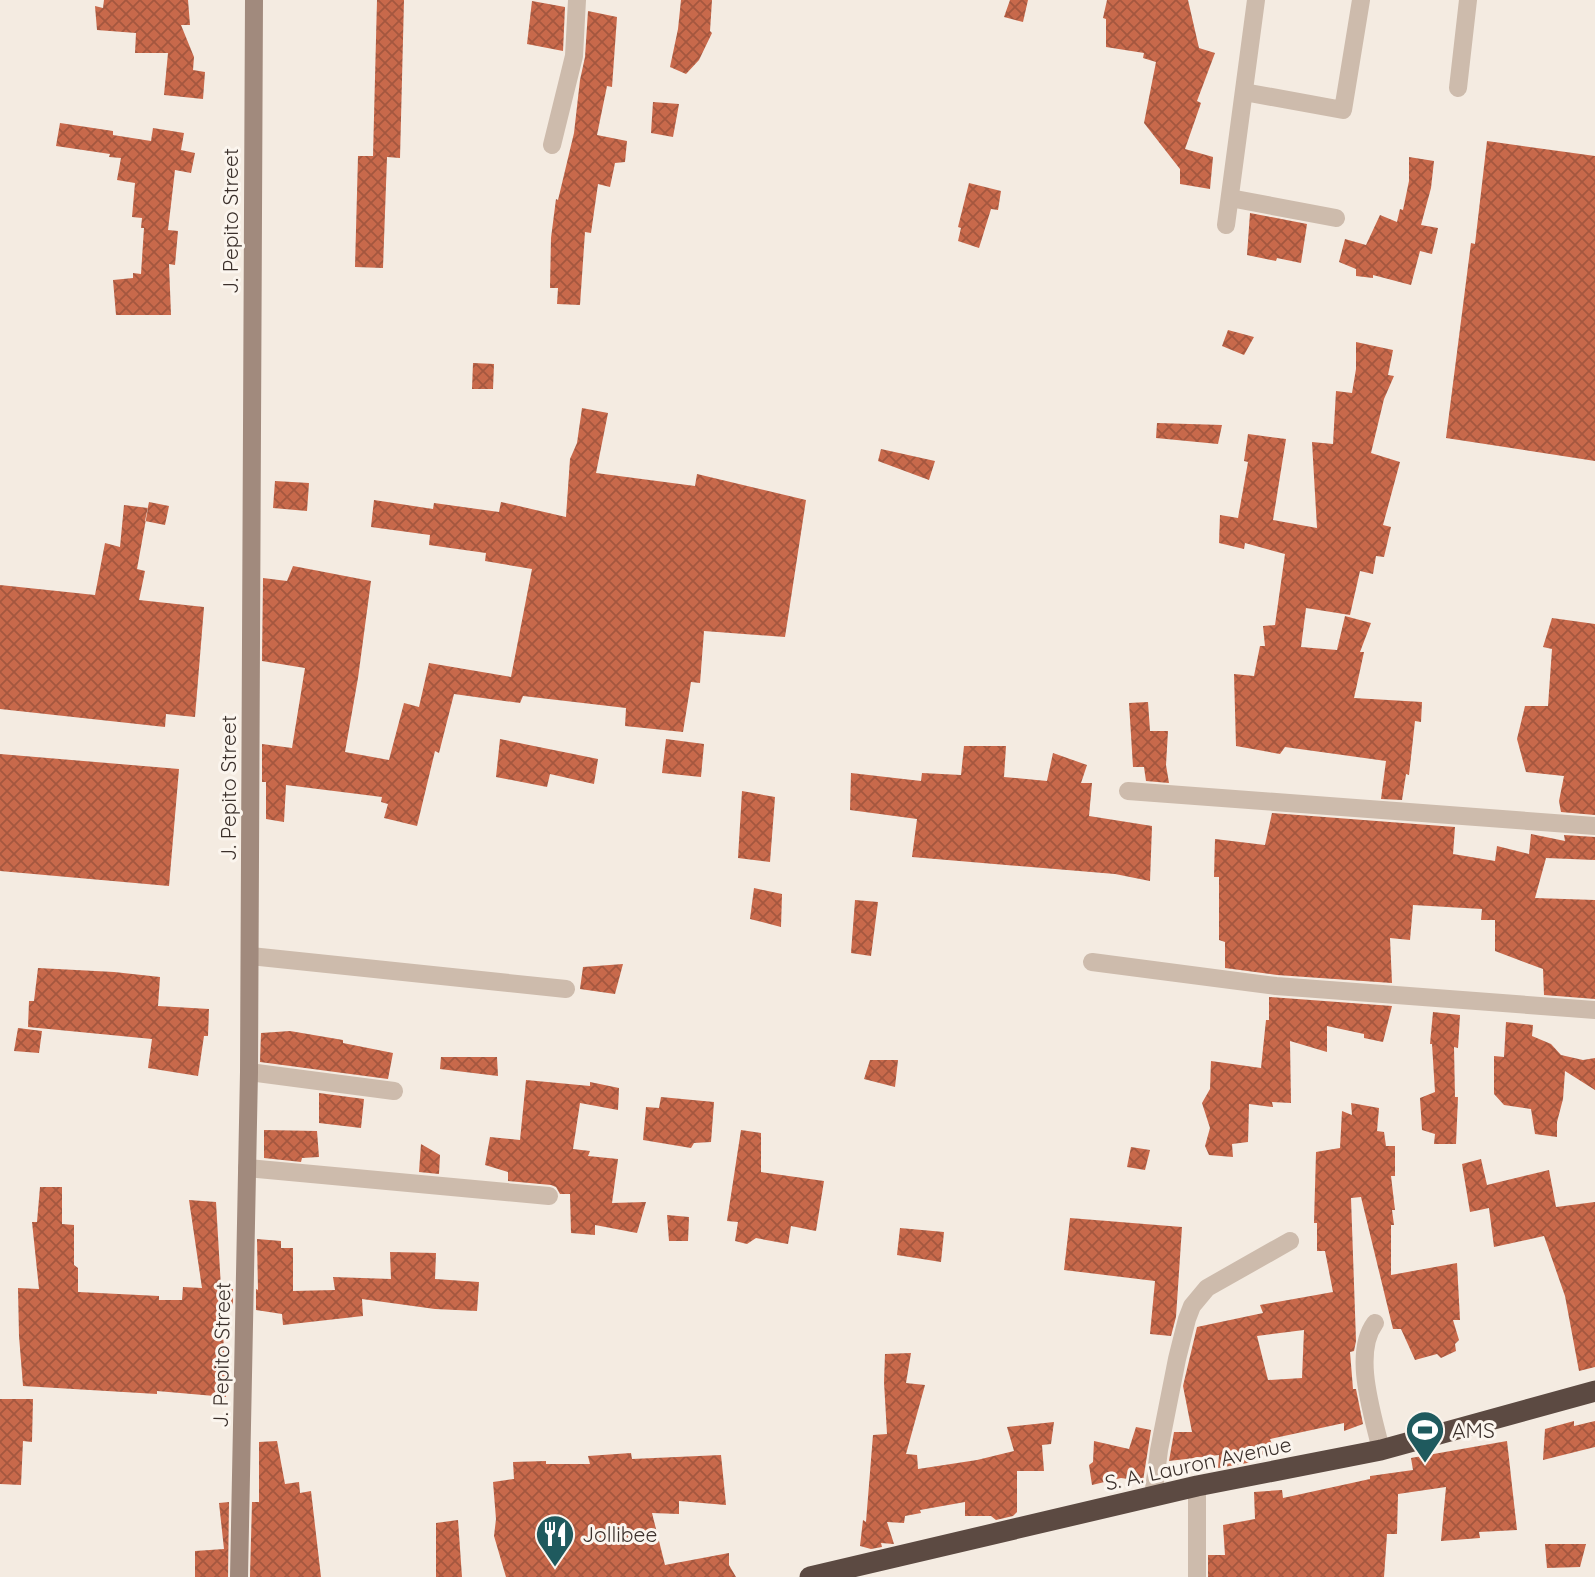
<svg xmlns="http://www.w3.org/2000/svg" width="1595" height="1577" font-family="Quicksand,sans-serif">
<defs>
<pattern id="building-cross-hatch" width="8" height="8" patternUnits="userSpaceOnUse" patternTransform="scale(1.75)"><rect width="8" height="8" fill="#c8694b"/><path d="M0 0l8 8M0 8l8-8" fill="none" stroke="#a4573f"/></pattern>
</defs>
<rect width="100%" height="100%" fill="#f4ebe1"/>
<path fill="url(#building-cross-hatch)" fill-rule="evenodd" d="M104,0H188L190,25H181L194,57L193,70L205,72L203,99L164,95L168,53H135L136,33L97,30L95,6L103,8Z
M377,0H404L400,158L387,157L383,268L355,267L358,156H373Z
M681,0H712L710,31L712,33L699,60L686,74L670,67L678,29Z
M1010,0H1028L1023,22L1004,17Z
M1107,0H1188L1199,48L1215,53L1197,101L1201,103L1185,149L1213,157L1210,189L1180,184V169L1144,123L1156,62L1143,58L1144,53L1106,47V19L1103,18Z
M532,1L565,7L563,51L527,44Z
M588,11L617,17L612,87L607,86L597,135L627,141L625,162L615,163L610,187L598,184L591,233L585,232L580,305L557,304L558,288H550L551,238L556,199L558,200L574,133L580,80L585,57Z
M653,102L679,104L673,137L651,133Z
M60,123L113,131V135L151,141L153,128L184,133L181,150L195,153L191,173L175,170L168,230L178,231L175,265L169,264L171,315H116L113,280L133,278V273L141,274L144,228H141L142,218L132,217L135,183L117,180L121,158L109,157L110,154L56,146Z
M1487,141L1595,156V461L1446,438L1471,243L1475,244Z
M1409,157L1434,161L1431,188L1421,225L1438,228L1432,254L1420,251L1411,285L1373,275V278L1356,276V269L1339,262L1345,239L1366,245L1380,215L1397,222L1400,209L1403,210L1409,181Z
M969,183L1001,191L998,210L991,209L979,248L958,241L961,228L958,227Z
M1250,213L1307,224L1301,263L1277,258L1276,261L1247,255Z
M1228,330L1254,337L1244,355L1222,346Z
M1356,342L1393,350L1388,375L1394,376L1384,399L1371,453L1400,462L1383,525L1391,527L1384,557L1376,556L1373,574L1360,571L1350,615L1306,608L1301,647L1337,650L1345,616L1371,623L1360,652H1364L1354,698L1422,702L1421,722L1415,721L1409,775L1406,774L1402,800L1381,799L1386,761L1285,747L1280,754L1236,746L1234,674L1254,676L1260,646H1265L1263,626L1275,625L1285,554L1245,543L1244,549L1219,543L1220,515L1238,518L1248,462L1244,461L1248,434L1286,439L1273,520L1317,528L1312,442L1333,444L1336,391L1352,393L1356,369Z
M473,363L494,364L493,389H472Z
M582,408L608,413L596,473L695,486L697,474L806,500L785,637L704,631L700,683L691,682L683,732L625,726L626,708L523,696L520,703L454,694L439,753L435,751L417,826L384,818L388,804L381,802L382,797L286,785L284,822L266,819V782H262V744L292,748L305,668L262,661L263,578L287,581L293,566L371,581L358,678L345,752L389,760L404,703L419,707L429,663L511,677L532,569L485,561L486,553L429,545L430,535L371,527L374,500L433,509L434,503L499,512L501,502L566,517L570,459L577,443Z
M1157,423L1222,425L1218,444L1156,438Z
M881,449L935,461L929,480L878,461Z
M275,481L309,483L307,511L273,508Z
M149,502L169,506L165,525L145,521Z
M124,505L148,508L137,569L145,571L139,600L204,607L195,717L166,714L165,727L0,709V585L95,595L105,543L120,547Z
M1552,618L1595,624V815L1561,812L1559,801L1564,776L1526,772L1517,739L1525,706H1548L1552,649L1543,647Z
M1148,702L1150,731H1168L1166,765L1169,783L1146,781L1144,767H1133L1129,703Z
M500,739L598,759L594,784L550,774L547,787L496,777Z
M666,739L704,744L701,777L662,773Z
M964,746H1006L1004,777L1047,781L1053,753L1087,765L1081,783H1092L1089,816L1152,826L1150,881L1115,874L912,857L917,819L850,810L851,773L921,781L922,773L961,775Z
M0,754L179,769L169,886L0,871Z
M742,791L775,797L770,862L738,858Z
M1272,813L1455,827L1453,854L1495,861L1497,846L1529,854L1531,834L1565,841L1564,835L1595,837V860L1546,858L1535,898L1595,900V999L1544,995L1543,969L1495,951V920H1481L1482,909L1413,905L1410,940L1390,938L1392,983L1277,975L1225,968V942L1219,940V877H1214L1215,839L1265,845Z
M754,888L782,894L781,927L750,919Z
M855,900L878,902L871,956L851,953Z
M623,964L615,994L580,989L583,967Z
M38,968L114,972L160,977L158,1006L209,1009L208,1036H204L198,1076L148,1068L152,1039L28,1027L29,1001H34Z
M1269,997L1392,1006L1383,1042L1364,1038V1034L1327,1026V1052L1290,1041L1291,1103L1272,1102L1273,1107L1249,1104L1248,1142L1232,1144L1233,1157L1209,1155L1205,1146L1210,1128L1202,1103L1210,1089L1211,1061L1261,1068L1266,1020H1269Z
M1433,1012L1460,1015L1458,1048L1454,1047L1455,1097H1458L1456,1144H1434L1435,1134L1422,1130L1420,1098L1435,1092L1432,1044H1430Z
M1506,1022L1533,1025L1532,1036L1551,1044L1561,1055L1583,1060L1595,1058V1090L1565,1071L1563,1099L1557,1122V1137L1535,1134L1531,1109L1504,1105L1494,1094V1056L1504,1057Z
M18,1028L42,1031L39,1053L14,1051Z
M290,1031L343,1040V1043L393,1053L388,1079L260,1062L261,1033Z
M441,1057H497L498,1076L440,1069Z
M870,1060H898L895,1087L864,1079Z
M526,1080L590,1086V1082L619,1088L618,1110L580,1103L573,1149L590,1151L588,1156L618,1159L612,1203L646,1202L637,1233L595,1225V1235L571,1233L570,1194H560L556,1187L551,1185L508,1181V1172L485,1165L490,1137L520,1140Z
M319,1093L364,1099L361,1128L319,1123Z
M661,1097L714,1102L711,1142L694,1143L691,1148L643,1140L646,1107L659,1108Z
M1351,1103L1379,1108L1377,1131L1384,1132L1386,1146H1395V1176H1391L1395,1210H1392L1394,1225H1391V1275L1457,1263L1460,1320H1453L1459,1340L1455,1344L1456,1351L1441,1358L1437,1354L1415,1360L1401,1329H1393L1361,1197L1351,1198L1356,1341L1354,1351L1350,1352L1353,1389H1356L1363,1424L1344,1431V1423L1270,1439L1275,1453L1252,1456L1253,1462L1218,1468L1219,1455L1169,1461L1174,1432H1192L1183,1386L1197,1327L1263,1313L1260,1305L1333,1292L1325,1251H1317V1223H1314L1316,1152L1340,1148L1342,1111L1352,1115ZM1304,1330L1302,1378L1268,1380L1257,1336Z
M264,1130L317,1131L319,1157L302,1158L301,1162L264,1158Z
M741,1130L761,1133V1172L824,1181L816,1231L791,1226L788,1244L756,1238L747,1244L735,1241L738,1222L727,1221Z
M421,1144L440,1155L439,1174L419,1172Z
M1131,1147L1150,1150L1145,1170L1127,1167Z
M1481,1159L1487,1185L1549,1170L1556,1207L1595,1202V1367L1579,1371L1565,1296L1544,1236L1494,1247L1489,1208L1470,1212L1462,1164Z
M40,1187H62V1224L74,1225V1265L78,1268V1292L159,1296V1300H182L183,1287L202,1288L189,1200L216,1202L221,1288L233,1289V1307L222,1306L226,1397L157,1391V1394L23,1386L19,1336L18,1288L39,1289L32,1222H37Z
M667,1215L689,1217L688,1241H669Z
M1070,1218L1182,1227L1176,1317L1171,1336L1150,1334L1155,1281L1064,1270Z
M900,1228L944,1232L941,1262L897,1255Z
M257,1239L281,1241V1248H293V1291L335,1290L333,1277L391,1279L390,1252L436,1253L435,1279L479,1282L477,1311L435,1309L362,1299L363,1316L283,1325L282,1314L256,1310V1289L258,1290Z
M911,1353L906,1383L925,1385L906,1454L917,1455L918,1469L977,1460L1014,1451L1007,1427L1054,1422L1051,1444L1042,1445L1044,1471H1017V1512L1013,1516L996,1520L991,1516H965V1502L920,1510L921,1513L905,1516L904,1523L887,1522L894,1544L881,1543L882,1547L871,1549L860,1546L863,1520L866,1522L873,1435L887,1434L884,1382L885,1354Z
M0,1399H33L32,1442L23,1441L21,1485L0,1484Z
M1574,1421V1426L1595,1421V1447L1543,1460L1545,1429Z
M1136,1427L1151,1430L1143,1481L1121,1478L1092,1485L1089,1465L1093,1462L1094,1441L1129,1449Z
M277,1441L285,1484L299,1482L300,1493L311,1491L321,1577H250L252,1502H259V1442Z
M1507,1441L1517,1530L1479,1532L1480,1538L1441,1541L1446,1487L1398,1494L1397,1534H1387L1384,1577H1208V1555H1225L1223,1525L1255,1519L1254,1492L1282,1490L1283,1498L1370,1479V1476L1413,1470L1411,1458Z
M631,1453L632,1459L721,1455L726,1505L679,1501V1514L652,1513L665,1565L729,1553V1565L736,1577H506L494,1536L496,1519L493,1482L514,1479L513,1462L546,1461V1464H590L588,1456Z
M229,1502L228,1577H195V1551L224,1549L219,1503Z
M458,1520L462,1577H436V1523Z
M1545,1544H1586L1580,1567L1547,1568Z"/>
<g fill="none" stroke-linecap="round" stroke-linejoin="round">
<path stroke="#cdbbac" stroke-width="18" d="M1458,88L1468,0
M1244,92L1343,110L1361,0
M552,145L574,56L577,0
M1230,198L1336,218
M1226,225L1256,0
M1128,791L1595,826
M250,956L566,989
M1092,962L1276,986L1595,1010
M249,1072L394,1091
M247,1168L549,1196
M1375,1323C1352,1354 1373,1415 1381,1450
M1153,1497L1159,1450L1177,1359L1187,1319L1192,1306L1207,1288L1290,1241
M1197,1577V1486"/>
<path stroke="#a18a7d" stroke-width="18" d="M239,1577L249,1072L254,0"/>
<path stroke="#5c4a42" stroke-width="21" d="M810,1577L1197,1486L1381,1450L1595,1391"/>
</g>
<defs>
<g id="stadium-pin" transform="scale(2.0125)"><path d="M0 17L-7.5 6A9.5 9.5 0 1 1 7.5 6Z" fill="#1f5a5e" stroke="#fbf5ee"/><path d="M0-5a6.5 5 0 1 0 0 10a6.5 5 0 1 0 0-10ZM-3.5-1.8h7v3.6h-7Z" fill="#fff"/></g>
<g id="restaurant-pin" transform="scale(2.0125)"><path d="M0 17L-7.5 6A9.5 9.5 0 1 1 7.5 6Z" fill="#1f5a5e" stroke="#fbf5ee"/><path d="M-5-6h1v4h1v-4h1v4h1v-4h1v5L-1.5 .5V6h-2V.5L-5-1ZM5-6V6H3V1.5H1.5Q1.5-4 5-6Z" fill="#fff"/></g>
</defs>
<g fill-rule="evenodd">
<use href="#stadium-pin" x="1425" y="1430"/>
<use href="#restaurant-pin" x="555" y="1534"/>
</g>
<g text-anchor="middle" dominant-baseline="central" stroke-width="6" stroke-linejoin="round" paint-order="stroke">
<g font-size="21" fill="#3b302b" stroke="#fbf5ee">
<text transform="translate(230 221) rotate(-90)">J. Pepito Street</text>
<text transform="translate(228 788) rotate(-90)">J. Pepito Street</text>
<text transform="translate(221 1355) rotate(-89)">J. Pepito Street</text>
<text transform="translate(1198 1463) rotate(-12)">S. A. Lauron Avenue</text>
</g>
<g font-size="21" fill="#3b302b" stroke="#fbf5ee" text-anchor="start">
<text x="1452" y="1430">AMS</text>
<text x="582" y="1534">Jollibee</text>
</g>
</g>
</svg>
